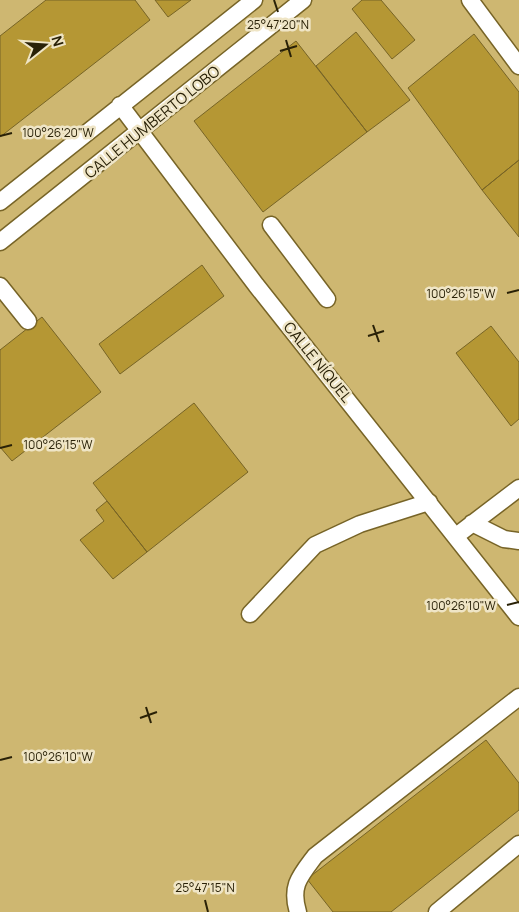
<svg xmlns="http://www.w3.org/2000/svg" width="519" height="912" font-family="Manrope,sans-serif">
<rect width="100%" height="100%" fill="#d8c485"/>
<path fill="#ceb771" d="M0,0H519V912H0Z"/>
<path fill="#b59734" stroke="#776426" d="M46,0H135L150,20L0,137V36Z
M155,0H191L168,17Z
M362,0H381L415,40L392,59L352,9Z
M356,32L410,100L367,132L316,66Z
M474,34L519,92V160L482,190L408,88Z
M296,41L367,132L263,212L194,121Z
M519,160V237L482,190Z
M202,265L224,296L120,374L99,344Z
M42,317L101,392L12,461L0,447V350Z
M491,326L519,362V419L511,426L456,353Z
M194,403L248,472L147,552L93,483Z
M107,501L147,552L113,579L80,540L104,521L96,510Z
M486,740L519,783V810L391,912H333L307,879Z"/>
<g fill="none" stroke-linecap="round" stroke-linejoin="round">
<g stroke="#776427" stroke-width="19">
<path id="minor" d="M470,0L519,66
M120,105L256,285L519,617
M0,202L254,0
M271,225L327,299
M0,242L303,0
M0,286L28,321
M472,523L504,539L519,541
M456,536L519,488
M250,614L315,545L360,524L429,502
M298,912C290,886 300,876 315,856L519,697
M437,912L519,844"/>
</g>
<use href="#minor" stroke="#fff" stroke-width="16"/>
</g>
<path fill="none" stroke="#292107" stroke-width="2" d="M274,0L278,12M286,40L291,57M280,51L297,46M0,136L12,133M507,293L519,290M373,325L379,342M368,336L384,331M0,448L12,445M507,605L519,602M146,707L151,723M140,718L157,712M0,760L12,757M205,900L208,912"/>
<g text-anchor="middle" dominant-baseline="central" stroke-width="5" stroke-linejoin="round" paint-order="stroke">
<g font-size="15" fill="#292107" stroke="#efe5c6">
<text transform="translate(152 122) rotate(-39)">CALLE HUMBERTO LOBO</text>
<text transform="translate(318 362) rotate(51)">CALLE NÍQUEL</text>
</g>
</g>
<g font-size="12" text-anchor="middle" fill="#292107" stroke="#efe5c6" stroke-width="5" stroke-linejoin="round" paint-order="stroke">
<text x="278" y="29">25°47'20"N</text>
<text x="58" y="137">100°26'20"W</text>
<text x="461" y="298">100°26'15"W</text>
<text x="58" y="449">100°26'15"W</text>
<text x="461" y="610">100°26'10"W</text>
<text x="58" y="761">100°26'10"W</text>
<text x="205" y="892">25°47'15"N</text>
</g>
<g transform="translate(45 45) rotate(73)" stroke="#efe5c6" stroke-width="4" paint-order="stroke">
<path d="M0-4L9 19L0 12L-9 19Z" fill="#292107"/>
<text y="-8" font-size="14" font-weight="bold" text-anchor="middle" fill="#292107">N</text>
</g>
</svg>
